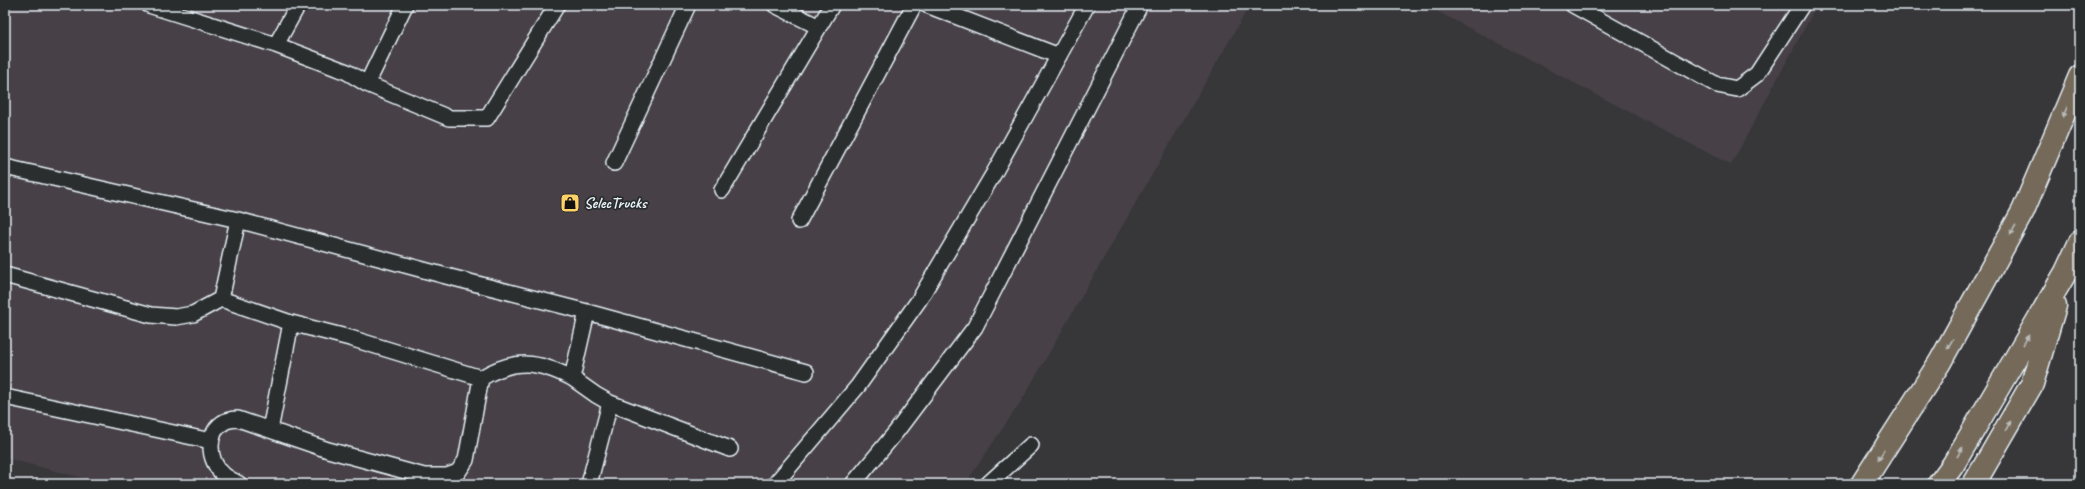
<svg xmlns="http://www.w3.org/2000/svg" width="2085" height="489" font-family="Caveat,sans-serif">
<rect width="100%" height="100%" fill="#373639"/>
<filter id="ink" filterUnits="userSpaceOnUse"><feTurbulence type="fractalNoise" baseFrequency=".025" numOctaves="2"/><feDisplacementMap in="SourceGraphic" scale="8" xChannelSelector="R" yChannelSelector="G"/><feConvolveMatrix kernelMatrix="1 2 1 2 8 2 1 2 1" color-interpolation-filters="sRGB"/></filter>
<g filter="url(#ink)">
<path fill="#464146" d="M5,5H1250L1022,400L965,484H106L5,458Z
M1425,5H1817L1731,165Z"/>
<g fill="none" stroke-linecap="round" stroke-linejoin="round">
<g stroke="#e8f1f8" stroke-width="18">
<path id="service" d="M149,5L276,45L347,72L367,84L449,118H487L557,5
M775,5L819,27
M927,5L1059,56
M1573,5L1717,85L1737,89L1757,74L1802,5
M276,45L298,5
M367,84L405,5
M614,163L688,5
M5,167L238,220
M722,190L832,5
M799,221L914,5
M5,275L151,315L176,317L193,314L221,299L291,323L350,338L481,378L466,460L458,472L447,476H424L328,450L238,419C234,419 229,420 226,421C205,431 208,461 223,474C227,478 234,481 239,484
M221,299L238,220L446,276L587,312L806,372
M587,312L572,378L596,395L610,403L730,449
M481,378C515,358 538,361 572,378
M5,397L211,441
M270,430L291,323
M589,484L610,403
M775,484L858,386L919,300L994,173L1087,5
M853,484L896,432L975,327L1140,5
M988,484L1031,445"/>
</g>
<g stroke="#e8f1f8" stroke-width="25">
<path id="trunk" d="M1862,484L1940,362L2023,211L2080,76
M1939,484L1953,465L2066,272L2080,242
M1974,484L2032,384L2055,306"/>
</g>
<use href="#service" stroke="#2a2d2e" stroke-width="15"/>
<use href="#trunk" stroke="#746a5a" stroke-width="22"/>
</g>
<defs><path id="oneway-solid" d="M-6-.8H1V-3.2L6.5 0L1 3.2V.8H-6Z"/></defs>
<g fill="#babbb9">
<use href="#oneway-solid" transform="translate(2065 112) rotate(113)"/>
<use href="#oneway-solid" transform="translate(2013 230) rotate(119)"/>
<use href="#oneway-solid" transform="translate(2026 340) rotate(-60)"/>
<use href="#oneway-solid" transform="translate(1950 344) rotate(119)"/>
<use href="#oneway-solid" transform="translate(2008 426) rotate(-61)"/>
<use href="#oneway-solid" transform="translate(1960 452) rotate(-60)"/>
<use href="#oneway-solid" transform="translate(1881 455) rotate(122)"/>
</g>
</g>
<defs>
<g id="shop-square" transform="scale(1)"><rect x="-9" y="-9" width="18" height="18" rx="4" fill="#ffd166" stroke="#2a2d2e"/><path d="M-5-2.5h2.3a2.7 3.5 0 0 1 5.4 0H5L5.5 6h-11ZM-1.5-2.5h3a1.5 2.3 0 0 0-3 0Z" fill="#111"/></g>
</defs>
<g fill-rule="evenodd">
<use href="#shop-square" x="570" y="203"/>
</g>
<g text-anchor="middle" dominant-baseline="central" stroke-width="3.5" stroke-linejoin="round" paint-order="stroke">
<g font-size="16" font-weight="bold" fill="#e8f1f8" stroke="#2a2d2e" text-anchor="start">
<text x="584" y="203">SelecTrucks</text>
</g>
</g>
<rect width="2085" height="489" fill="none" stroke="#2a2d2e" stroke-width="20"/>
<rect x="10" y="10" width="2065" height="469" fill="none" stroke="#e8f1f8" stroke-width="1.5" filter="url(#ink)"/>
</svg>
